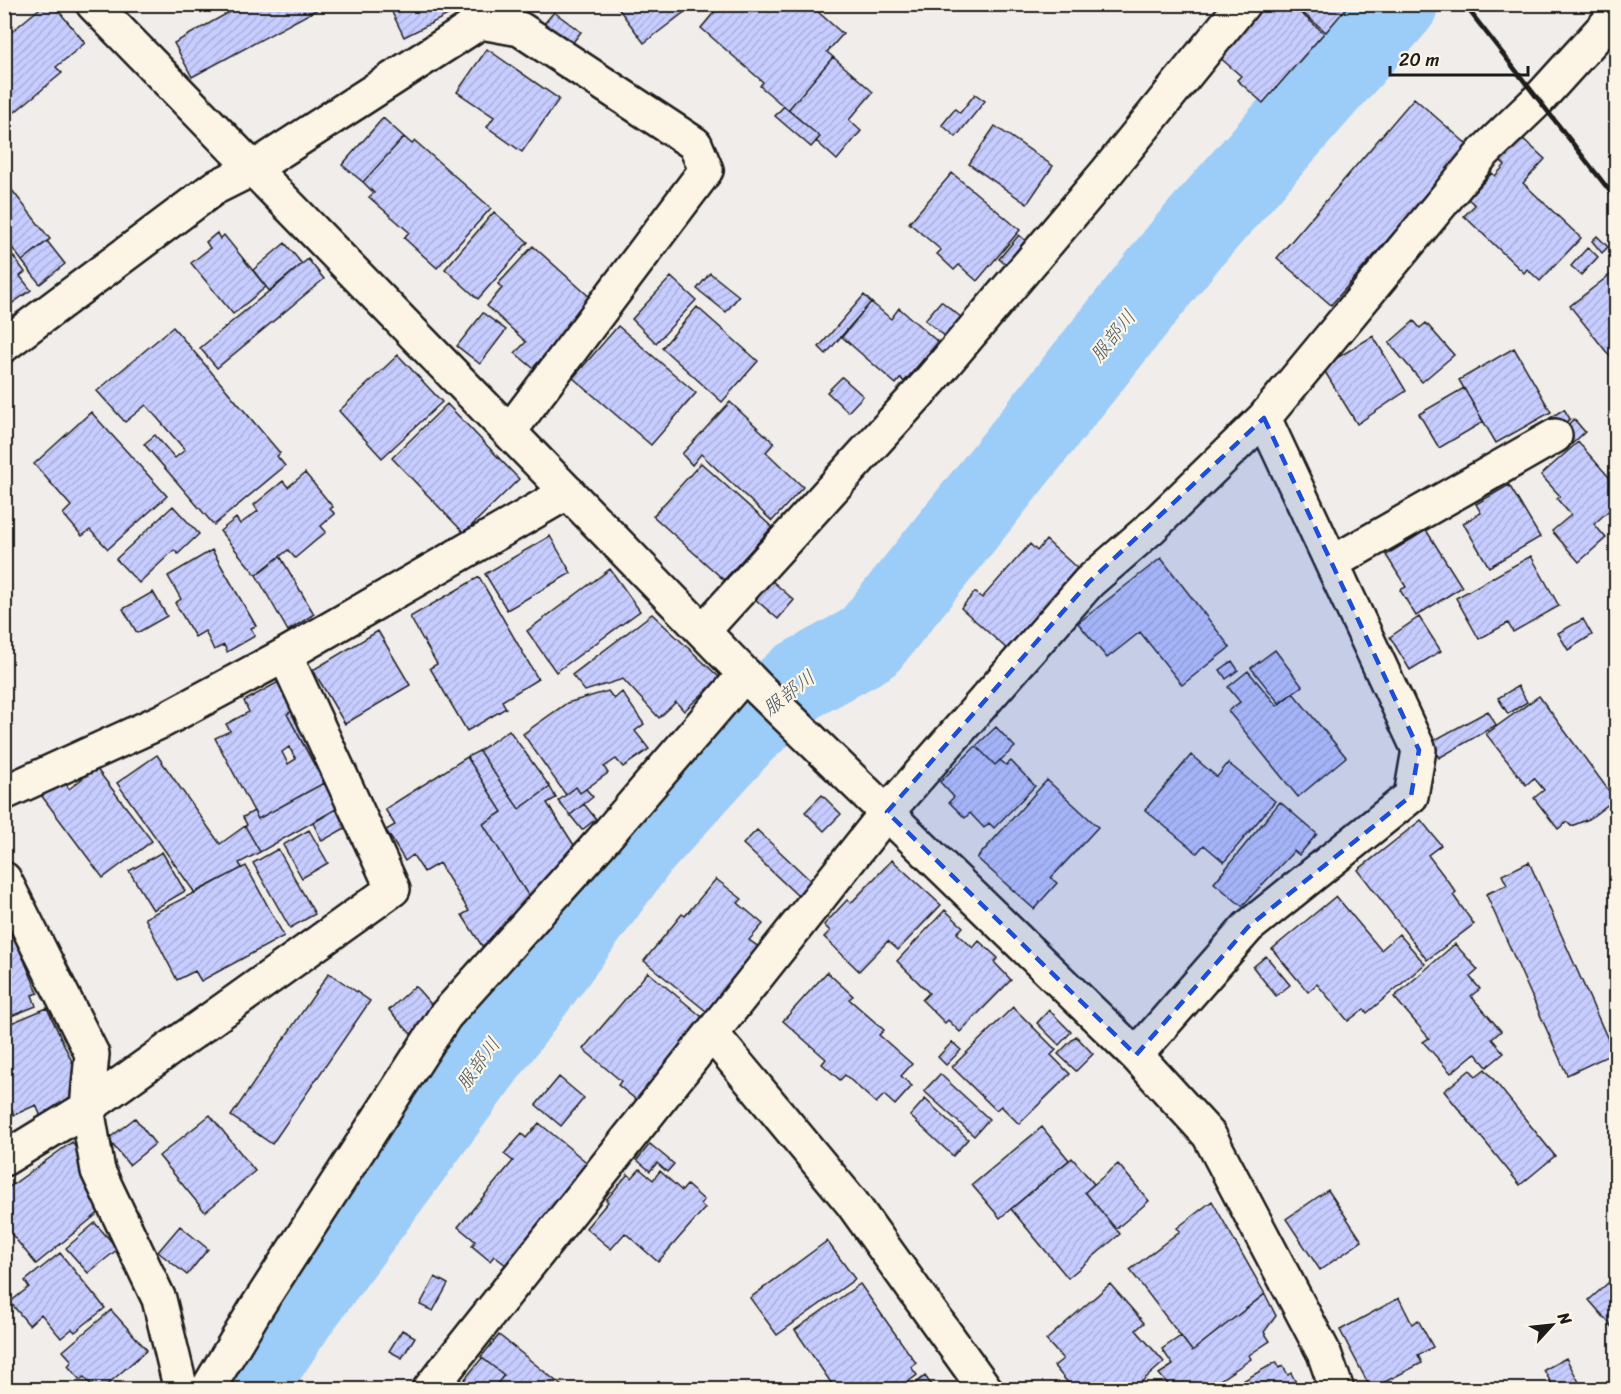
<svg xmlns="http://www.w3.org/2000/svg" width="1621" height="1394" font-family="Sriracha,'Klee One',sans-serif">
<defs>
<pattern id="building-hatch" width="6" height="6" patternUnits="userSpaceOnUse" patternTransform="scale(1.5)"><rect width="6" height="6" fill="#c7cdff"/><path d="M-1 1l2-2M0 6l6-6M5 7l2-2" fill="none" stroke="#aaafda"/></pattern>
</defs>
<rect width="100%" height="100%" fill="#f1edea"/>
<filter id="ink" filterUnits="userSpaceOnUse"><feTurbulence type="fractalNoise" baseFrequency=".0167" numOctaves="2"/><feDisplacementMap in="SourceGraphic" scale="12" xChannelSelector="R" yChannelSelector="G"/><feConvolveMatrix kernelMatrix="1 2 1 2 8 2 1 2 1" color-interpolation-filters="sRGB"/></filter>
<g filter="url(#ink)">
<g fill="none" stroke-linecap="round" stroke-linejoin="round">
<path stroke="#9cccf8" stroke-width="82" d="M244,1390L295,1313L638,847L743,731L799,681L868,643L1187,243L1397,4"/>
</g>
<path fill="url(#building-hatch)" stroke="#1c1c1c" stroke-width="1.5" fill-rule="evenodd" d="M45,4H53L85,43L56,67L62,73L4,121V38Z
M244,4H327L192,77L174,43Z
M388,4H445L450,14L404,37Z
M615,4H695L644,43Z
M721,4H809L843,34L827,52L833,57L788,110L760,86L763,82L701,28Z
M1261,4H1290L1324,33L1263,103L1237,80L1241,76L1218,56Z
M1292,4H1347L1348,6L1326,32Z
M554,12L581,32L571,45L544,24Z
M487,49L559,99L522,152L487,127L494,117L457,92Z
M833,57L873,92L849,120L861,131L837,160L816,141L820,137L788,110Z
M975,94L985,101L956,137L942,125L955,109L960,113Z
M1414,98L1469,146L1331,305L1277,258Z
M784,106L820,137L811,147L775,116Z
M383,118L404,137L363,182L342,165Z
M995,126L1053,166L1027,204L969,164Z
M1520,136L1545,159L1523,183L1581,238L1540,281L1527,269L1524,273L1464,216L1475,205L1468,199L1492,173L1495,176L1505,165L1499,159Z
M404,137L412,144L415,141L491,208L437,268L404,238L409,232L369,197L374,193L363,182Z
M952,173L1020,230L977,281L959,265L954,270L937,254L941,250L909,223Z
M8,185L50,239L22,261L4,237V187Z
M494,212L528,242L478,299L445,269Z
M217,233L220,239L224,235L266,287L233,314L191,263L210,248L206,242Z
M1019,235L1031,245L1011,269L999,259Z
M1597,236L1608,247L1602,253L1592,241Z
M47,241L65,264L40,284L22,261Z
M285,243L302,264L270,292L253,270Z
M4,244L25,272L20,276L31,290L4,309Z
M533,246L593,300L533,368L515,353L526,342L487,306L502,288L498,284Z
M1588,247L1598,257L1581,275L1571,266Z
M308,259L324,279L217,368L200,348Z
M1616,270V364L1570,306Z
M710,273L739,296L726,312L697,289Z
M671,277L696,300L656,343L632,319Z
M864,295L871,302L826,354L819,347Z
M941,301L962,318L946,337L925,320Z
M871,302L891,319L899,308L938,342L904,382L901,378L896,384L842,337Z
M697,307L758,361L722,402L662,348Z
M483,313L506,330L480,364L457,346Z
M1414,321L1420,328L1426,323L1454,355L1422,382L1389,343Z
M618,326L696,393L651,445L573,378Z
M173,327L280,453L277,456L285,466L214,525L144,444L155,435L175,458L185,450L146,405L125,422L97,391Z
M1373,336L1406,391L1357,424L1322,367Z
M1514,348L1551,412L1496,443L1459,380Z
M398,355L442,402L382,458L339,411Z
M842,377L863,396L848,412L827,392Z
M1464,388L1483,422L1439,448L1419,414Z
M730,402L774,443L766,452L803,487L772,521L701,454L692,465L682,454Z
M447,404L519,479L464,533L392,458Z
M1564,409L1570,419L1557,429L1550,418Z
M91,412L167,496L108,549L90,530L82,536L63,514L71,506L34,464Z
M1574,419L1585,432L1571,445L1560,432Z
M1578,442L1616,485V504L1594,524L1606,538L1579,562L1552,531L1571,515L1557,499L1560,496L1541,475Z
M701,463L772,527L724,580L653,516Z
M305,473L333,507L330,509L335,514L321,526L326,532L295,558L288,550L256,575L220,531L236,518L240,524L258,511L254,505L283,481L288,487Z
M1509,485L1540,537L1489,567L1463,523L1481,513L1476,504Z
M173,506L199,534L178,554L174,550L139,583L116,559Z
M1426,530L1462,587L1416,616L1400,590L1406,587L1386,555Z
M550,536L571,573L507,610L485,574Z
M1046,540L1077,568L1007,649L961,608L975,592L982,598L1030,544L1037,551Z
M212,550L256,626L251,628L255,636L227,652L224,645L214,650L205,631L195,637L175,603L181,599L168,576Z
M280,556L314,614L288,631L256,575Z
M1531,556L1559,606L1513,632L1508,623L1479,639L1456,598Z
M1161,558L1230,647L1182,685L1140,632L1107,658L1078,623Z
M610,569L640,611L556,672L527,631Z
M479,577L538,679L502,701L506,708L467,731L430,668L437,664L410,617Z
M771,580L794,600L778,619L755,599Z
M153,592L167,616L137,633L123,609Z
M652,614L720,678L684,711L676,702L659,718L623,679L585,691L572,675Z
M1419,617L1441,651L1410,670L1390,637Z
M1583,619L1592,635L1568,650L1558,633Z
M378,631L410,685L345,724L313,670Z
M1275,650L1302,686L1279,703L1251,668Z
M1232,661L1238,670L1226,679L1220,670Z
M1248,671L1277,706L1293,693L1346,757L1298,797L1228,711L1240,702L1228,687Z
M284,679L299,707L287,714L324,783L258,819L215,738L230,731L226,724L249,712L244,701ZM289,747L296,759L288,764L282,752Z
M1518,686L1527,702L1508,714L1498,698Z
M608,691L614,699L622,692L644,724L635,731L649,749L623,767L616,759L604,767L608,773L580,793L576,787L566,795L523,734L567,703Z
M1539,696L1615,799L1589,819L1571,826L1567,822L1558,829L1534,798L1544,790L1534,778L1526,785L1486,734Z
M296,709L338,808L287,714Z
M1488,711L1496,725L1439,758L1431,742Z
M996,727L1015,747L995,765L976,746Z
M509,730L550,787L519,809L479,751Z
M976,746L995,765L1000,760L1006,765L1011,761L1035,786L994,828L989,823L984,828L970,813L965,818L949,802L954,797L940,782Z
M479,751L519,809L550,787L556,798L547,803L581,856L533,903L483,824L502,812L467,757Z
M157,755L220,844L245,826L260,852L239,863L242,868L195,893L117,783Z
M1191,755L1217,777L1228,763L1275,801L1224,862L1204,845L1197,853L1145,810Z
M467,757L502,812L483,824L533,903L492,939L482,946L462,915L469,911L439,863L424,872L413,855L405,861L386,830L395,825L385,809Z
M96,768L152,841L103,878L41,795L65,782L69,789Z
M1047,780L1098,827L1051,878L1057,883L1034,909L977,858Z
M324,783L338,808L260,852L245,826L247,825L243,817L254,811L258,819Z
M576,787L580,793L586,789L593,797L570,815L558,801Z
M822,795L841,814L824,831L805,812Z
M1280,802L1317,834L1299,855L1294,851L1242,906L1214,883Z
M584,804L596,819L582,830L570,815Z
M338,808L347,827L322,841L313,823Z
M1421,820L1441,845L1428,855L1456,892L1453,895L1474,924L1427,960L1358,870Z
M309,830L328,863L302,878L283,845Z
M757,830L813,883L799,897L743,844Z
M278,849L315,914L290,928L253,863Z
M162,852L185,891L153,910L129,871Z
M892,860L941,905L898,950L888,941L859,971L824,937L830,931L824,925L847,900L851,903Z
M1529,862L1614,1053L1567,1075L1486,894L1507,885L1502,875Z
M246,866L284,936L201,981L195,971L177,980L145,918Z
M716,879L742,899L738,903L763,924L749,940L763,950L711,1015L644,961L682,914L685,916Z
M1336,896L1381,950L1399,934L1425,964L1367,1013L1364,1009L1348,1021L1317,984L1308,992L1272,949Z
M945,910L963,927L957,933L973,948L979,941L998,958L994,962L1011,980L960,1032L948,1020L945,1023L922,1000L929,993L897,961Z
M10,927L38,993L32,995L36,1006L4,1019V930Z
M1455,944L1478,970L1470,977L1480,989L1471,996L1501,1031L1492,1039L1504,1053L1487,1067L1475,1053L1451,1073L1423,1042L1429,1038L1394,997Z
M1266,956L1290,985L1276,996L1253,967Z
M648,972L707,1021L639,1102L618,1085L621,1081L583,1049Z
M827,972L853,996L849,999L884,1030L879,1035L912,1064L901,1076L912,1086L895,1105L884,1095L876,1103L845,1075L840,1080L822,1064L826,1059L783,1021Z
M329,973L370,1001L272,1144L231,1116Z
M415,986L437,1011L411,1034L389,1010Z
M1013,1007L1056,1050L1051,1055L1070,1074L1019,1124L1001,1106L996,1110L952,1067Z
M47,1008L82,1083L80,1093L69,1098L71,1105L42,1119L36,1105L14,1115L4,1093V1026Z
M1049,1010L1071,1032L1059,1045L1037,1023Z
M1076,1036L1093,1054L1076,1071L1058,1054Z
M952,1042L961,1050L946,1065L938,1057Z
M1485,1069L1555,1156L1520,1185L1444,1091L1470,1070L1476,1076Z
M940,1074L989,1119L974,1136L924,1091Z
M559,1077L584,1098L561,1126L536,1105Z
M925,1099L968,1139L953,1156L910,1116Z
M210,1115L255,1171L205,1212L159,1156Z
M135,1118L155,1144L129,1165L108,1139Z
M539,1123L590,1165L506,1265L494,1256L490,1261L472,1246L475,1241L458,1227L513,1161L504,1154L522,1134L526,1138Z
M1042,1127L1069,1160L1000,1218L972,1185Z
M72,1142L85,1161L102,1210L36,1264L4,1225V1191Z
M650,1144L674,1164L667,1172L657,1163L650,1171L637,1160Z
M1072,1158L1094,1184L1085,1192L1120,1234L1068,1278L1011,1209Z
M1118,1164L1149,1201L1116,1229L1085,1192Z
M640,1169L653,1180L660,1171L682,1191L687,1185L704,1200L700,1204L705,1208L658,1262L625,1233L611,1249L586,1228L608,1202L606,1200L628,1174L632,1178Z
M1328,1190L1362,1241L1320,1270L1286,1219Z
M1212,1201L1265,1294L1192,1351L1130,1270L1180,1231L1177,1228Z
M95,1223L118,1249L88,1273L66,1248Z
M180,1226L208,1249L187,1275L158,1252Z
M827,1241L855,1279L777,1335L750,1298Z
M60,1253L105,1308L75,1332L72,1329L61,1338L41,1314L29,1325L10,1302L29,1287L25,1281Z
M1616,1276V1331L1589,1300Z
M435,1277L448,1284L433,1311L420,1305Z
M860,1284L916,1363L911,1367L917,1375L897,1390H836L795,1330Z
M1110,1284L1144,1323L1136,1330L1164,1362L1132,1390H1074L1054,1366L1063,1359L1046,1340Z
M1265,1294L1276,1316L1264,1332L1270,1341L1249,1355L1251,1359L1205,1390H1173L1159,1374L1173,1365L1162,1349L1181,1336L1192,1351Z
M1399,1298L1412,1324L1418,1320L1433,1347L1418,1355L1422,1363L1371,1389L1340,1330Z
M111,1310L147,1350L101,1390H96L84,1377L80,1380L68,1366L72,1361L63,1351Z
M402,1330L415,1337L402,1358L389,1351Z
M499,1335L567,1390H492L504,1375L481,1357Z
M482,1358L504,1375L492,1390H456Z
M1566,1358L1580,1384L1569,1390H1555L1544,1370Z
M1276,1362L1279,1368L1283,1366L1288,1375L1291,1373L1300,1390H1227Z
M4,1376L19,1390H4Z
M925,1376L935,1390H907Z"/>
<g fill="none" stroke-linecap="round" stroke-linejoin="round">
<g stroke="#1c1c1c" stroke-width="38">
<path id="minor" d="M93,4L761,691L1136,1055L1209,1135L1324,1353L1337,1390
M472,4L481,22L520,29L695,144L706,170L509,432
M4,345L214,188L254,168L499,10
M1332,563L1555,436
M703,631L930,381L1107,172L1243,4
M4,793L162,721L285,655L568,492
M4,879L92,1054L87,1108L98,1171L159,1299L181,1390
M712,1034L852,1203L986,1390
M1136,1055L1248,927L1411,796L1419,750L1264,418
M4,1159L87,1108L393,889L285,655
M207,1390L255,1310L445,1016L601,842L745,674
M429,1390L887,812L1089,582L1152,527L1264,418L1483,153L1539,99L1616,14"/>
</g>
<use href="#minor" stroke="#fcf5e5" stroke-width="33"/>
<path stroke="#1c1c1c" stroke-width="4.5" d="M1464,4L1616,199"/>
</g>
</g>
<path fill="#1d4ed8" fill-opacity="0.2" stroke="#1d4ed8" stroke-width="4.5" stroke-dasharray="12 8" stroke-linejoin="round" d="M1264,418L1419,750L1411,796L1248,927L1136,1055L887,812L1089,582Z"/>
<g text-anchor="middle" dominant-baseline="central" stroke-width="4.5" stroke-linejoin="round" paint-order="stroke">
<g font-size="20" font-style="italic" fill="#495a69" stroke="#fcf5e5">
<text transform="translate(1113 336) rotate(-51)">服部川</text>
<text transform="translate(789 693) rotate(-38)">服部川</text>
<text transform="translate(478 1064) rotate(-54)">服部川</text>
</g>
</g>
<rect width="1621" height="1394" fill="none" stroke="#fcf5e5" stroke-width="24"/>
<rect x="12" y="12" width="1597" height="1370" fill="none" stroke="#1c1c1c" stroke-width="2" filter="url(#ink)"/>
<g transform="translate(1552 1325) rotate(63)" stroke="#fcf5e5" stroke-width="4.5" paint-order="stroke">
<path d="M0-4.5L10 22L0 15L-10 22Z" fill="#1c1c1c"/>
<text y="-9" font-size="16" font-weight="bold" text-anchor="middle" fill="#1c1c1c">N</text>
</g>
<path d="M1390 66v9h138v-9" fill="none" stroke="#1c1c1c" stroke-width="3"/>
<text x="1399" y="66" font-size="18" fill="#1c1c1c" stroke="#fcf5e5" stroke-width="4.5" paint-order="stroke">20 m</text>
</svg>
